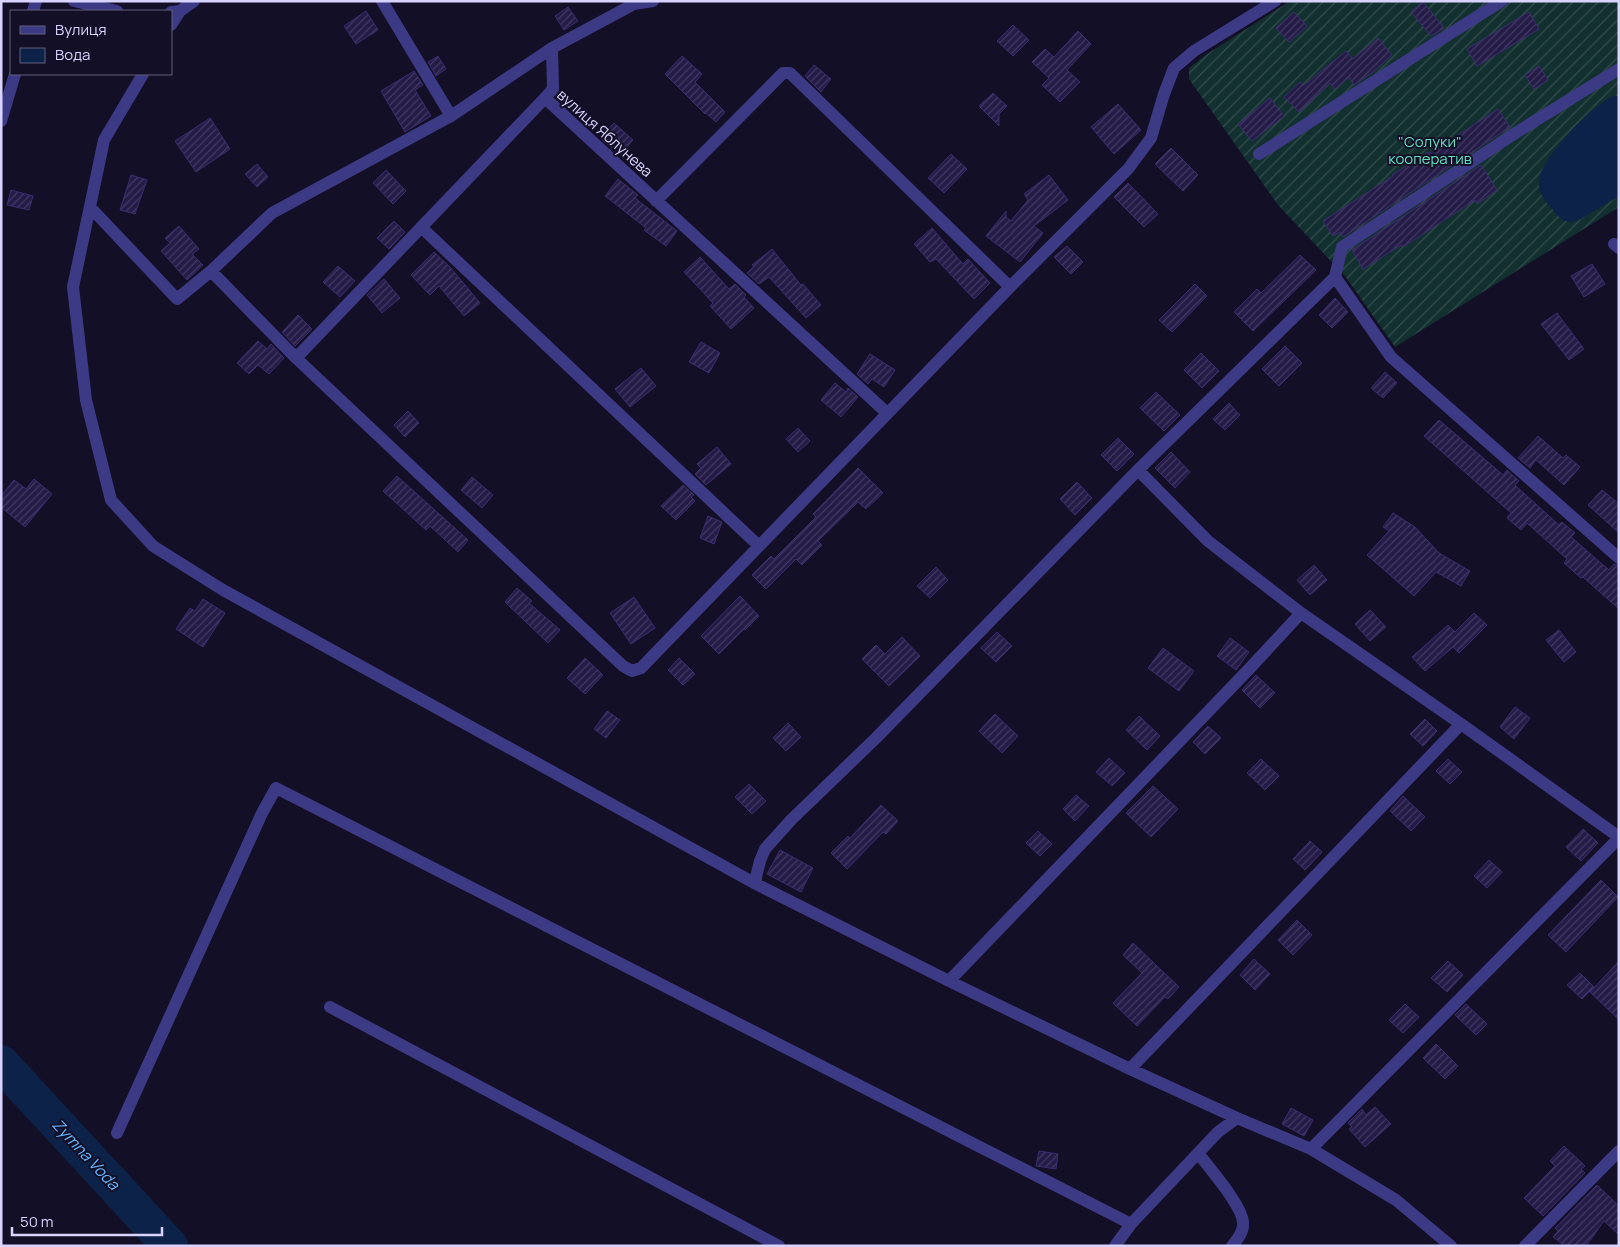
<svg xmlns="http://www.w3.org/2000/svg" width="1620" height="1247" font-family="Manrope,sans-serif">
<defs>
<pattern id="garden-furrows" width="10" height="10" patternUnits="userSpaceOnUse" patternTransform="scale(1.25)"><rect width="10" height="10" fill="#12302f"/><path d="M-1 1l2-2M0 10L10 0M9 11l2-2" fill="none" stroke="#344d4e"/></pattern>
<pattern id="building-hatch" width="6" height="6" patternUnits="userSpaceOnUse" patternTransform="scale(1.25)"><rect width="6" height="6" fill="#241b47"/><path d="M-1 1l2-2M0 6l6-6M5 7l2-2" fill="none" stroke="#433b63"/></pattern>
</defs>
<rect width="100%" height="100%" fill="#130f26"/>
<path fill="url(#garden-furrows)" d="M1290,1H1619V207L1395,347L1345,276L1278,205L1189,79V68L1207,54Z"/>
<path fill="#0c2248" d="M1613,96H1619V196L1581,219C1569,224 1562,222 1555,212C1547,203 1538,195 1539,182C1540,158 1592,106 1613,96Z"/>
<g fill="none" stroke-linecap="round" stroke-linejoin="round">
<path stroke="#0c2248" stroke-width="36" d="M1,1063L170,1246"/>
</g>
<path fill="url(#building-hatch)" stroke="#3b2d73" d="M1423,2L1444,28L1431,36L1411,12Z
M568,7L578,21L564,30L555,16Z
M366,11L378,30L356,44L344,26Z
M1294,12L1307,26L1289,42L1276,28Z
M1529,12L1539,29L1477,66L1467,49Z
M1013,25L1029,40L1013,56L997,41Z
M1078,31L1091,44L1067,70L1080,82L1060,102L1042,85L1049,78L1032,62L1045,49L1054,57Z
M1378,38L1392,55L1373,72L1354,85L1349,77L1335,89L1330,83L1299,112L1284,97L1300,82L1303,86L1346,51L1353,59Z
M438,56L446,69L436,76L428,62Z
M682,56L702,74L695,82L725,112L716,122L706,113L705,114L665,74Z
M814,65L831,79L821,92L805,76Z
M1539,66L1548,80L1534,89L1525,75Z
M414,71L423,85L415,90L431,116L405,132L381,91Z
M993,93L1007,106L999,114V126L979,106Z
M1270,98L1284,116L1252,141L1238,124Z
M1118,104L1141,130L1114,154L1091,127Z
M1498,109L1510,127L1343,237L1340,232L1333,236L1323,221L1393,176L1392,175L1428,152L1429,154Z
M210,118L230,149L196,172L175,141Z
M614,123L633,140L620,155L600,138Z
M1171,148L1198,175L1183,191L1155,164Z
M951,154L967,169L944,193L928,178Z
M257,164L268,177L257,187L245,174Z
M1481,165L1497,190L1477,204L1475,200L1403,247L1401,245L1363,269L1352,250Z
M386,170L406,191L393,204L373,183Z
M131,175L147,180L135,214L120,210Z
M1049,175L1068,200L1034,226L1043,233L1020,262L986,236L1006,211V217L1011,221L1028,200L1024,194Z
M618,179L638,195L635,198L677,231L666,246L644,230L646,228L605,196Z
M1128,183L1158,214L1144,227L1114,197Z
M11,190L33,196L29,210L7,205Z
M394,221L405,232L389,249L377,238Z
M179,226L199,249L192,254L203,265L187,280L161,251L170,243L165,238Z
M932,228L963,264L968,259L990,283L974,299L936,259L930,262L914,244Z
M1067,246L1083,262L1071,274L1054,257Z
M772,249L801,285L803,284L821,305L806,318L769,277L759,284L747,273L754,266L752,265Z
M434,252L450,267L480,303L464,316L439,286L430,295L411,275Z
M1300,255L1316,270L1253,331L1234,312L1257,289L1261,293Z
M700,257L729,289L735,284L746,295L744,297L754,308L731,329L710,306L713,303L684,272Z
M1592,264L1605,284L1584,297L1571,276Z
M338,266L355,281L340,297L323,282Z
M384,279L400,298L382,313L367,295Z
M1195,284L1207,296L1172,332L1159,320Z
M1335,298L1348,312L1332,328L1319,315Z
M1557,313L1584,349L1569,360L1541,324Z
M298,315L312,329L295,346L282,332Z
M258,341L267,349L271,344L284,358L269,374L258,365L249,374L237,363Z
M701,342L720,353L709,373L689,362Z
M1285,346L1302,363L1279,386L1262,369Z
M1201,353L1219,371L1202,388L1184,370Z
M870,354L895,370L884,387L872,379L868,384L857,374Z
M641,368L656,386L630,407L615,389Z
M1385,372L1397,383L1383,398L1371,388Z
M835,383L846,392L848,388L858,397L841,417L821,400Z
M1156,392L1180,415L1164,431L1140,408Z
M1229,403L1240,415L1225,430L1213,419Z
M408,411L419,423L405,437L394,425Z
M1439,420L1503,475L1507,470L1519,481L1515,485L1559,525L1562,522L1575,533L1571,537L1609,570L1614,564L1619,566V609L1583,577L1581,578L1564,563L1567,559L1527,523L1521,530L1507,518L1511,513L1424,436Z
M798,428L810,441L798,452L786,439Z
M1538,436L1563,458L1566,455L1580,467L1564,485L1536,460L1530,468L1518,458Z
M1118,438L1134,454L1117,471L1101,455Z
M717,447L731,464L706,485L695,474L701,468L697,464Z
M1171,452L1190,472L1175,488L1155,468Z
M858,468L883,493L866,509L858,502L818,541L822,545L802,565L796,559L766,589L752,575L771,556L774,559L816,517L813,514Z
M397,476L468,540L458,552L430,526L426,530L383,491Z
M472,477L493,495L482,508L461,490Z
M34,479L52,494L25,527L1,507V496L14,480L26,489Z
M1077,482L1092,498L1075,515L1060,499Z
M683,485L694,495L691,497L695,501L676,520L661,506Z
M1602,490L1619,504V533L1588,505Z
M1393,513L1415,527L1439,553L1470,571L1461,586L1436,572L1414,596L1367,555L1389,531L1383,527Z
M708,516L722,522L714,544L700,538Z
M1314,565L1327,580L1310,595L1297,580Z
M936,567L948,580L930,598L917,586Z
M517,588L532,601L529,603L560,630L548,643L505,602Z
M740,596L759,616L745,630L744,629L719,654L701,636Z
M634,597L655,628L631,644L610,613Z
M203,599L225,613L203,647L176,629L190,608L195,611Z
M1370,610L1386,627L1370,641L1355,624Z
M1474,613L1487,625L1459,653L1453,647L1425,671L1412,657L1448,625L1455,632Z
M1559,630L1576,652L1564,662L1546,640Z
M997,632L1012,646L996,662L981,648Z
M902,637L920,656L889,686L862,659L876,645L885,654Z
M1230,638L1249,652L1236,670L1217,656Z
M1163,648L1194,671L1179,691L1148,668Z
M585,658L603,675L585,694L567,678Z
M679,658L695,674L683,685L668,670Z
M1256,675L1275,693L1260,708L1242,690Z
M1515,707L1530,718L1514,739L1500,727Z
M607,711L620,720L606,738L594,729Z
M995,714L1018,736L1002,753L979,731Z
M1139,716L1160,736L1147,750L1126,730Z
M1425,719L1437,731L1423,746L1410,734Z
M788,723L801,737L786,751L773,738Z
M1208,726L1221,738L1205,754L1193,742Z
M1109,758L1125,773L1112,786L1096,772Z
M1261,759L1279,776L1265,790L1247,773Z
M1448,759L1462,772L1450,784L1436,771Z
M749,784L766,801L752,814L735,797Z
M1153,786L1178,809L1151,837L1126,813Z
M1076,795L1089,806L1075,821L1063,809Z
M1403,796L1425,817L1411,831L1390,811Z
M881,805L898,821L886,834L883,832L847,869L831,853L848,836L850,838Z
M1583,829L1598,843L1581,861L1566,847Z
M1038,831L1052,844L1040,856L1026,843Z
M1310,841L1322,852L1305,870L1293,859Z
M780,850L813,868L801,892L767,874Z
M1489,860L1502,872L1487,888L1474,876Z
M1601,880L1618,897L1566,952L1548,935Z
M1297,920L1312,935L1293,955L1278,940Z
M1133,943L1179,987L1168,999L1165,997L1137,1026L1113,1003L1142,973L1123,955Z
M1254,959L1270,974L1255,990L1240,975Z
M1448,961L1463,975L1447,992L1431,978Z
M1619,961V1020L1590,992Z
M1580,973L1594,987L1582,999L1567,985Z
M1405,1004L1419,1017L1403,1033L1389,1020Z
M1466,1004L1487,1024L1476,1035L1455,1015Z
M1436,1044L1458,1066L1445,1079L1423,1058Z
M1375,1107L1391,1124L1365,1147L1349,1129L1352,1127L1348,1123L1362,1109L1366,1115Z
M1291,1108L1313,1120L1304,1136L1282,1124Z
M1564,1146L1585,1166L1581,1169L1585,1173L1543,1216L1524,1198L1555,1166L1550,1161Z
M1039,1151L1058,1154L1056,1169L1036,1166Z
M1597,1185L1619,1206V1235L1604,1221L1586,1246H1565L1553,1237L1558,1231L1555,1228Z"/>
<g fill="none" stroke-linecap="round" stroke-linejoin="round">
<path stroke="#3d3a85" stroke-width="12" d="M74,1L117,11
M382,1L451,116
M33,11L36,1
M171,12L180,11L194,1
M171,25L180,11
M143,74L104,140L73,287L86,400L111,500L153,546L223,590L756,884L949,981L1130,1069L1237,1118L1311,1149L1396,1200L1451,1246
M545,98L553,89L552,48
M1,121L15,74
M1259,154L1502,1
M656,201L783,73H790L1010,287
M90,207L177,299L211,271L272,213L451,116L552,48L634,4L653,1
M421,227L759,546
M1614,244L1619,248
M211,271L296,358L623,666L632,671L641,668L1010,287L1128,169L1151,138L1164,94L1174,68L1194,51L1275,1
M1335,277L1342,247L1517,132L1619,69
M296,358L545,98L887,413
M1138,470L1208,541L1301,613
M756,884V877L760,861L765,849L791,820L876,738L1138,470L1335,277L1391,357L1619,558
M949,981L1251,667L1301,613L1461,724L1619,837
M330,1007L779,1246
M1130,1069L1461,724
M117,1133L262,813L276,788L1131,1224
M1311,1149L1619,838
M1198,1153C1209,1168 1245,1208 1243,1225C1243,1233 1237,1240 1232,1246
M1115,1246L1131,1224L1218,1132L1237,1118
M1525,1246L1619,1151"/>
</g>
<g text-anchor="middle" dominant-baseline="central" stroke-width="4" stroke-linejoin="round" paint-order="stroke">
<g font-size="15" fill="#d9d4ff" stroke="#130f26">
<text transform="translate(605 133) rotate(42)">вулиця Яблунева</text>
</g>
<g font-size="15" fill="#5fe0c0" stroke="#130f26">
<text x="1430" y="141">"Солуки"<tspan x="1430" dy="17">кооператив</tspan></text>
</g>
<g font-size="16" font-style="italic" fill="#62b6ff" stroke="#130f26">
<text transform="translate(86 1154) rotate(47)">Zymna Voda</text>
</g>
</g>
<rect width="1620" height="1247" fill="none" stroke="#d9d4ff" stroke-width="5"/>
<rect x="10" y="10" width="162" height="65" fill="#130f26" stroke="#625e7d"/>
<rect x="20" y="26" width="25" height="8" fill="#3d3a85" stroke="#625e7d"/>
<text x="55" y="35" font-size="15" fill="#d9d4ff">Вулиця</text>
<rect x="20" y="48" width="25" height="15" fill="#0c2248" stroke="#625e7d"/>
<text x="55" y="60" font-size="15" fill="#d9d4ff">Вода</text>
<path d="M12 1227v8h150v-8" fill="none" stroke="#d9d4ff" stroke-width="2.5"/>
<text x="20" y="1227" font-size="15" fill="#d9d4ff" stroke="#130f26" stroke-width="4" paint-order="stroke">50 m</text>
</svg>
